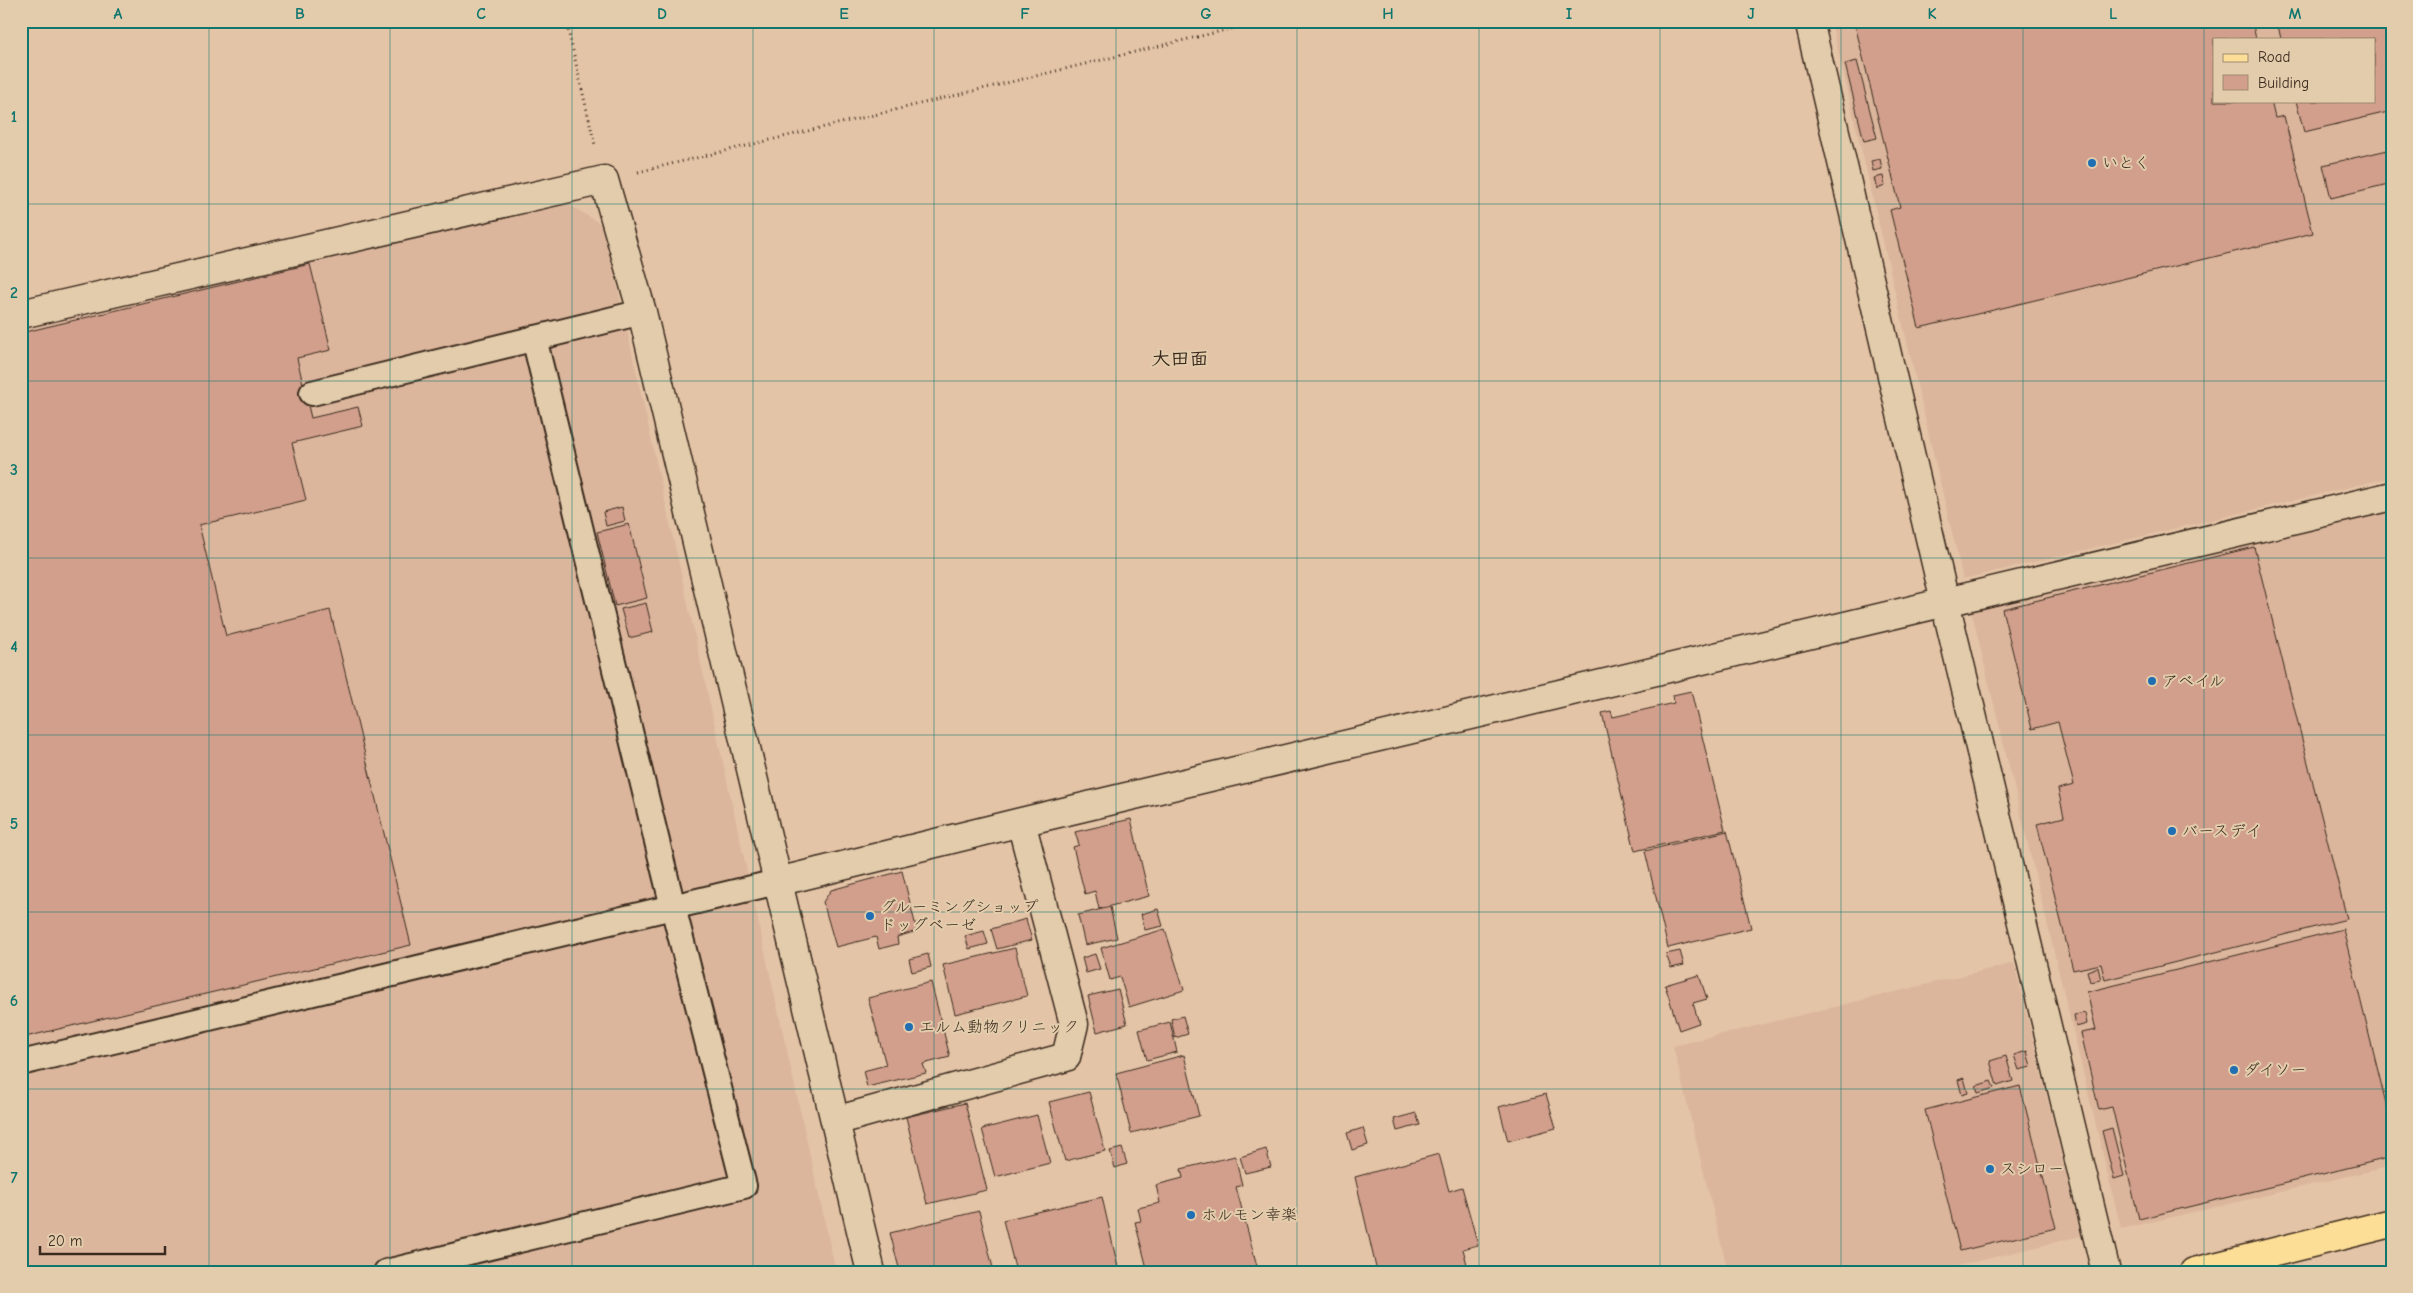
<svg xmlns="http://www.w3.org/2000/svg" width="2413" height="1293" font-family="'Comic Neue','Klee One',sans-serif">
<rect width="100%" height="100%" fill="#e4c4a7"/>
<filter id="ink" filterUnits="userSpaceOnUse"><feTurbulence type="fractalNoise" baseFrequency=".02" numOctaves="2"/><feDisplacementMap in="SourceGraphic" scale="10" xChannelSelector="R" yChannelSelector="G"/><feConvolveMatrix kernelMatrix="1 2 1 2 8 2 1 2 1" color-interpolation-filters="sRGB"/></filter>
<g filter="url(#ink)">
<path fill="#dbb69c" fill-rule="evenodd" d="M1831,21H2392V477L1963,579ZM2214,39H2374V101H2214Z
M562,200L604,226L836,1272H21V328Z
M2392,508V1166L2121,1229L1970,605Z
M2014,963L2081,1236L1933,1272H1728L1673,1046Z"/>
<path fill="#d19f8c" stroke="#3b2a1e" d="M1854,21H2252L2256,39H2214V101H2271L2275,118L2284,116L2313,233L1919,328L1890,210L1900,207Z
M2277,21H2392V111L2304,132L2296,101H2374V39H2281Z
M1857,61L1877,138L1864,141L1845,64Z
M2392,149V183L2331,198L2323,165Z
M1880,159L1882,169L1873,171L1871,161Z
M1883,176L1885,186L1877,189L1874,178Z
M310,264L331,350L297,358L311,418L358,407L363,426L292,443L306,500L199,525L226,636L330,610L411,945L21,1038V333Z
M622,507L625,521L606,526L603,512Z
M629,524L647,598L615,606L597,532Z
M2254,547L2347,919L2105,980L2101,964L2073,970L2037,824L2064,817L2058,789L2074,785L2058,722L2032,729L2002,609Z
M646,603L653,632L629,638L621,609Z
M1691,691L1725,830L1635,851L1602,713L1611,711L1613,717L1674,703L1673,695Z
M1131,819L1149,896L1099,909L1095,891L1085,894L1073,847L1079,845L1075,832Z
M1727,831L1751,928L1668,948L1645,851Z
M902,871L917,931L897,937L898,944L879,949L876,937L836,947L823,902L831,890Z
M1110,907L1117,938L1085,945L1078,915Z
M1158,909L1163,926L1145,930L1141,914Z
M1026,919L1032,940L997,949L991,929Z
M1165,929L1184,990L1129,1007L1120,977L1110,980L1101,948Z
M2343,929L2392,1128V1157L2139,1219L2112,1107L2099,1110L2081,1033L2096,1030L2087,992Z
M984,931L988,944L969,949L965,936Z
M1015,948L1027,996L955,1014L943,965Z
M1680,951L1684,965L1671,968L1666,954Z
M928,954L931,967L912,972L909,959Z
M1095,954L1100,969L1086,973L1082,958Z
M2098,967L2101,980L2090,982L2087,971Z
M1699,975L1707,999L1693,1003L1699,1023L1679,1030L1665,985Z
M931,982L950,1057L923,1064L926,1073L867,1087L863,1071L886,1065L868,998Z
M1118,989L1127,1024L1097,1032L1088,996Z
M2085,1013L2087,1024L2076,1027L2074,1015Z
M1183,1016L1188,1034L1175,1038L1171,1019Z
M1170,1022L1177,1052L1147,1060L1139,1030Z
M2027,1051L2031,1067L2019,1070L2014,1055Z
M1184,1055L1199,1116L1131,1133L1116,1073Z
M2006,1056L2013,1081L1997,1086L1990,1061Z
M1964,1078L1968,1093L1962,1095L1958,1080Z
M1991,1081L1994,1088L1978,1093L1976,1086Z
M2020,1086L2056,1228L1960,1251L1925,1110Z
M1089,1092L1105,1151L1065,1161L1049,1102Z
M1546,1094L1556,1128L1508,1141L1499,1107Z
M965,1103L987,1190L927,1204L906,1117Z
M1416,1113L1420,1125L1397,1131L1394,1119Z
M1037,1115L1050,1163L995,1177L982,1129Z
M1363,1128L1368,1145L1352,1150L1347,1133Z
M2112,1128L2124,1176L2114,1179L2102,1131Z
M1122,1148L1127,1164L1115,1168L1110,1151Z
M1266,1149L1271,1167L1245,1173L1240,1157Z
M1439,1154L1449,1191L1462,1187L1478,1245L1463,1249L1469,1272H1377L1355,1177Z
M1235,1156L1242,1185L1236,1187L1257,1266L1234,1272H1148L1135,1222L1141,1221L1138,1208L1160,1203L1156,1185L1183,1178L1181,1169Z
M1102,1197L1119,1272H1016L1003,1220Z
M979,1211L994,1272H900L890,1233Z"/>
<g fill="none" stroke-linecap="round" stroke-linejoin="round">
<g stroke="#3b2a1e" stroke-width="28">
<path id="service" d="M312,393L642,312
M21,1063L777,882
M386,1272L744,1186L673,907L534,338"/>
</g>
<g stroke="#3b2a1e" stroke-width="31">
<path id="minor" d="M1809,21L1945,602L2106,1272
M21,314L604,180L642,312L871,1272
M777,882L1021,822L2392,496
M835,1121L1066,1057L1074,1024L1021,822"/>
</g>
<g stroke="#3b2a1e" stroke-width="31">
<path id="primary" d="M2194,1272L2392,1223"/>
</g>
<path stroke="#3b2a1e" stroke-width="3" stroke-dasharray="1 4" stroke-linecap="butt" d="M566,21L595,145
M638,172L1263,21"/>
<use href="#service" stroke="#e2ccab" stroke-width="24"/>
<use href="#minor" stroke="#e2ccab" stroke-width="28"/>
<use href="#primary" stroke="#fdde96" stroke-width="28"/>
</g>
</g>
<path fill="none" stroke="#0f766e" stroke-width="1" stroke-opacity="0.55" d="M209,21V1272M390,21V1272M572,21V1272M753,21V1272M934,21V1272M1116,21V1272M1297,21V1272M1479,21V1272M1660,21V1272M1841,21V1272M2023,21V1272M2204,21V1272M21,204H2392M21,381H2392M21,558H2392M21,735H2392M21,912H2392M21,1089H2392"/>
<g fill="#1f6fb2" stroke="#e2ccab" stroke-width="2">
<circle cx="2092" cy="163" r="5"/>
<circle cx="2152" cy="681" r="5"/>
<circle cx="2172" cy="831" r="5"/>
<circle cx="870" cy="916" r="5"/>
<circle cx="909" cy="1027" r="5"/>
<circle cx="2234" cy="1070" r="5"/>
<circle cx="1990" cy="1169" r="5"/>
<circle cx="1191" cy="1215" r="5"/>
</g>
<g text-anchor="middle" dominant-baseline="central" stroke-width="4" stroke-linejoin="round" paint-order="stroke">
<g font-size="16" fill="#3b2a1e" stroke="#e2ccab" text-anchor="start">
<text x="2102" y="163">いとく</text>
<text x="2162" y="681">アベイル</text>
<text x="2182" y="831">バースデイ</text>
<text x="880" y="907">グルーミングショップ<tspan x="880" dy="18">ドッグベーゼ</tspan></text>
<text x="919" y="1027">エルム動物クリニック</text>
<text x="2244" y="1070">ダイソー</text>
<text x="2000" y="1169">スシロー</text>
<text x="1201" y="1215">ホルモン幸楽</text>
</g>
<g font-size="19" font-weight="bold" fill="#3b2a1e" stroke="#e2ccab">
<text x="1180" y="359">大田面</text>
</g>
</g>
<rect width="2413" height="1293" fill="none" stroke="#e2ccab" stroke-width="55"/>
<rect x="2213" y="38" width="162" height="65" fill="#e2ccab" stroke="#9f8b73"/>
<rect x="2223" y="54" width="25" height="8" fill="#fdde96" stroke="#9f8b73"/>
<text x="2258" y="62" font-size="15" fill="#3b2a1e">Road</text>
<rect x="2223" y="75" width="25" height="15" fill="#d19f8c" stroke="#9f8b73"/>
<text x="2258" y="88" font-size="15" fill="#3b2a1e">Building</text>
<path d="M40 1246v8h125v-8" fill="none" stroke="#3b2a1e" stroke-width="2.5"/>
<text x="48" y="1246" font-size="15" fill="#3b2a1e" stroke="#e2ccab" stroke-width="4" paint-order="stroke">20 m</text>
<rect x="28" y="28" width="2358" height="1238" fill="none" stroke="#0f766e" stroke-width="2"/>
<g font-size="16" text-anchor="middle" font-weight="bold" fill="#0f766e">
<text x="118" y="19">A</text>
<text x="300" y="19">B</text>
<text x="481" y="19">C</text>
<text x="662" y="19">D</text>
<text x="844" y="19">E</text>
<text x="1025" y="19">F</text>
<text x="1206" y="19">G</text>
<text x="1388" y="19">H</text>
<text x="1569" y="19">I</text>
<text x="1751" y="19">J</text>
<text x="1932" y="19">K</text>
<text x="2113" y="19">L</text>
<text x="2295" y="19">M</text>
<text x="14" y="122">1</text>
<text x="14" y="298">2</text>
<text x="14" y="475">3</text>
<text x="14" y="652">4</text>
<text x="14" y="829">5</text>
<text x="14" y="1006">6</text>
<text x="14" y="1183">7</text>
</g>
</svg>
